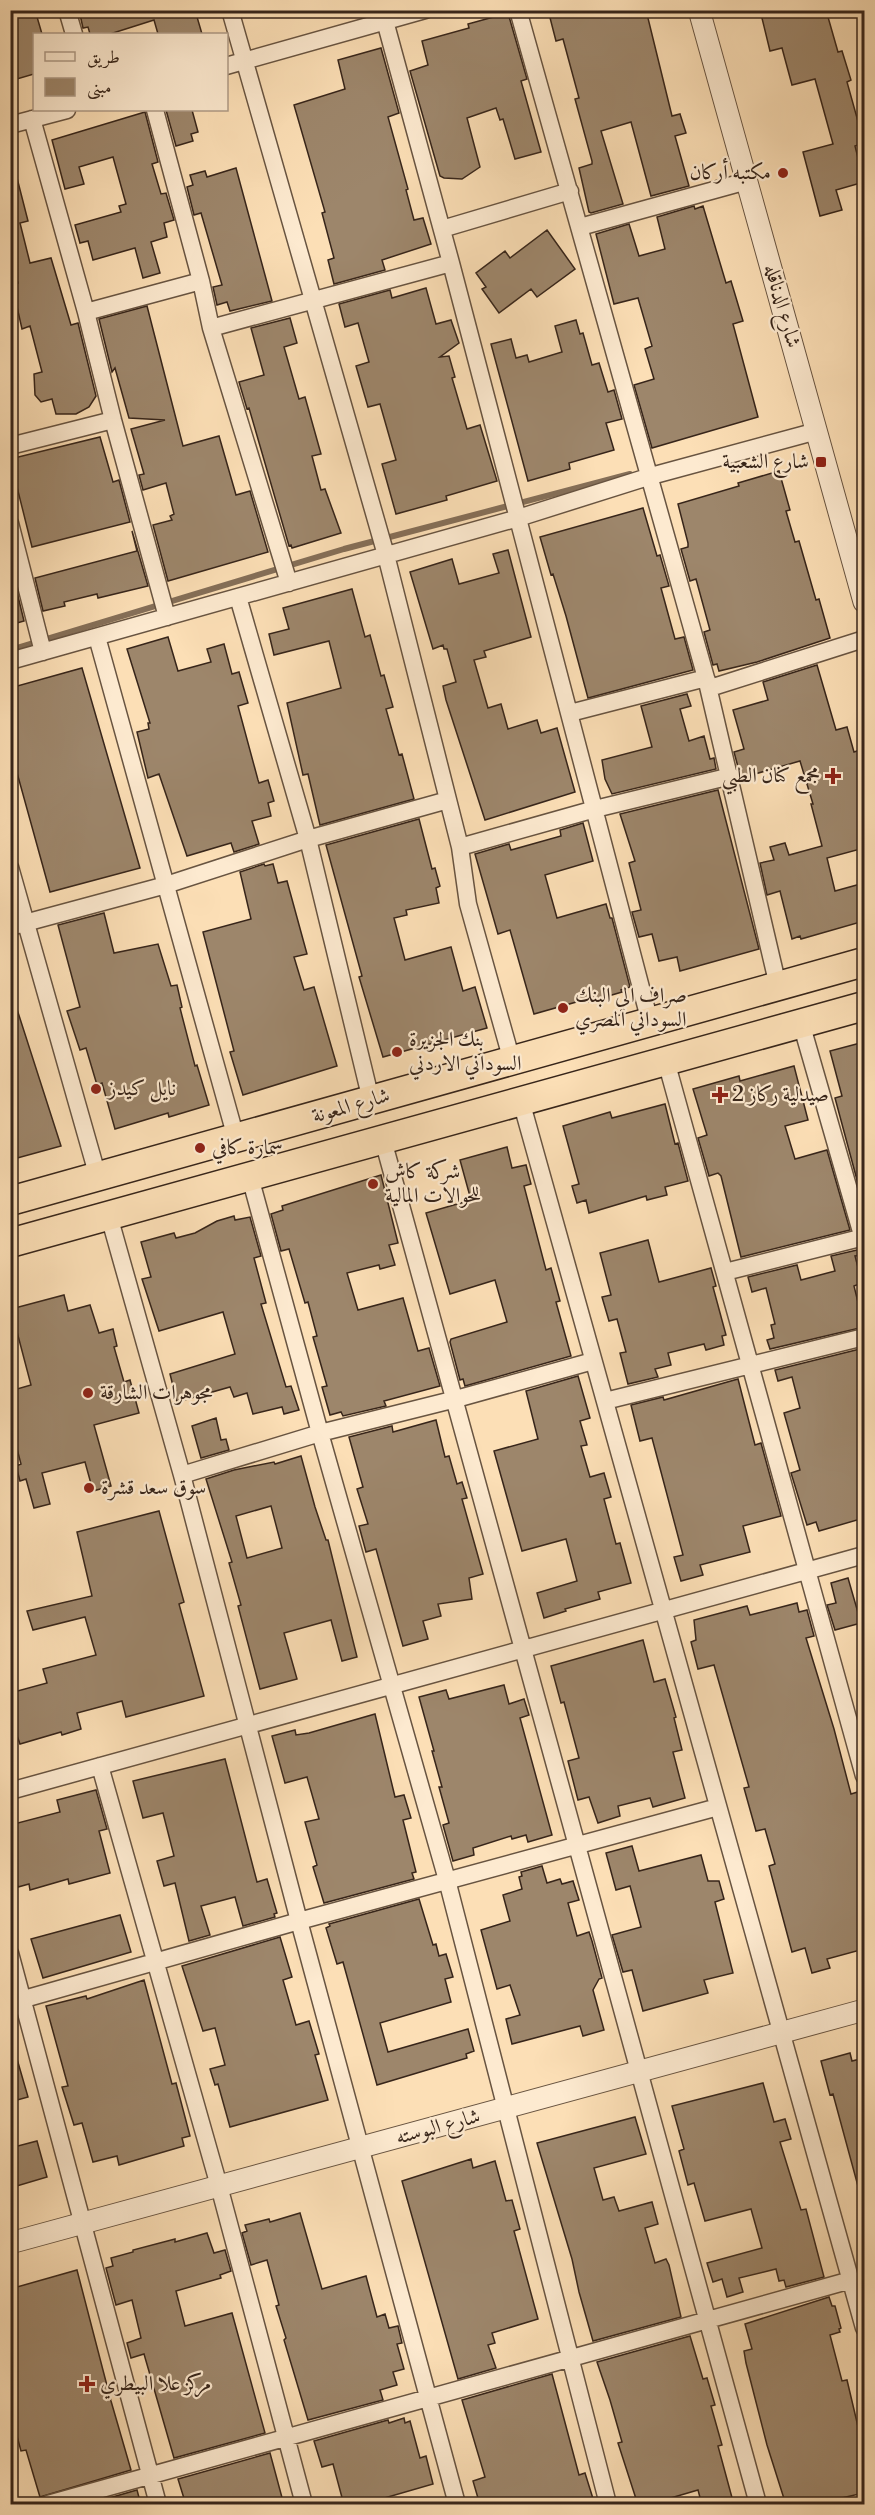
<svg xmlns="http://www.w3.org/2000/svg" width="875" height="2515" font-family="'Libre Bodoni',Amiri,serif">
<rect width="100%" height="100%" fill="#fcdfb6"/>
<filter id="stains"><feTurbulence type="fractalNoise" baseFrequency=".00333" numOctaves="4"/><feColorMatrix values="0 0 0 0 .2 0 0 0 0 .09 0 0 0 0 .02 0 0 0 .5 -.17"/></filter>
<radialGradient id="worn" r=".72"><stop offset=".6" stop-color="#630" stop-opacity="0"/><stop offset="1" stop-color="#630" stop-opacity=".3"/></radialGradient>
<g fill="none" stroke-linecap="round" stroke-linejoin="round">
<path stroke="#856f58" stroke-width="6" d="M10,650L344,549L630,474"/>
</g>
<path fill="#9d866b" stroke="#37251a" stroke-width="1.5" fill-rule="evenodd" d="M10,10H35L42,34H34V74L10,81Z
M79,10H195L202,34H158L154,20L110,34H90L88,27L83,28Z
M548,10H646L672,116L680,114L686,133L675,136L689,186L651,196L631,122L601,131L623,204L591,213L589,212L579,168L592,164V161L575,99L579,98L563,39L556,41Z
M760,10H826L838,52L842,51L851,80L847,82L864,143L855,146L864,182L836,190L842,210L820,216L803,152L833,144L815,79L792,85L782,48L770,51Z
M508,13L527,79L521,81L541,152L515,159L503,119L500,120L496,108L467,118L480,167L462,179L444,178L440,176L410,71L428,65L422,41L469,28L468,24Z
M381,48L399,113L388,117L408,189L406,190L414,220L423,218L431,244L382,260L385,270L334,284L328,260L334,258L322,213L325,212L294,105L345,89L338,60Z
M166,110H192L198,132L191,134L193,141L176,146Z
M145,112L158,162L152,164L161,194L166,193L174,220L164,223L167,237L151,242L160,273L143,278L135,248L93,260L88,241L80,243L75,225L121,212L119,206L126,204L113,157L79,167L84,184L65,189L52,140Z
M236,168L272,301L230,311L227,302L217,305L213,287L222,285L201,213L194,215L187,187L193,185L190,175L205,171L207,177Z
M10,174H16L28,221L20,223L30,263L51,258L71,325L78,323L96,396L89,407L76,414H56L52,399L41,402L35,395L34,374L42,372L30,326L22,329L15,298L17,297L14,284L18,283L10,253Z
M694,206L695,209L703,206L726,283L731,281L743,321L733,324L758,417L652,448L634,385L654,379L645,349L652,346L638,298L614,304L596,234L629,224L639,256L665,249L657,217Z
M547,230L575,269L537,297L531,289L499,313L482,289L486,287L476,273L505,251L510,258Z
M426,288L436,324L451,320L459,343L440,357L449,356L455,377L452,378L467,429L480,425L497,481L446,496L447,500L396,514L382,464L396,460L380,404L368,407L356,366L369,362L358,323L345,327L339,304L390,290L392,298Z
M147,306L183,446L219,436L236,495L250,491L268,552L168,581L153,525L172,520L170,516L174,514L166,483L143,490L139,475L144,474L131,429L165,420L129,418L115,368L112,372L99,319Z
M290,318L297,343L284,347L299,399L305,397L321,454L312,456L321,490L325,489L341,533L292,548L291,545L289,546L249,408L247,409L239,382L264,375L251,328Z
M576,320L580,334L583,333L592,365L599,363L608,392L614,390L622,419L606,423L614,450L569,463L570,469L528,481L491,344L511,339L516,358L527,355L529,362L562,352L555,326Z
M100,437L113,482L119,480L130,522L32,547L10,459Z
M779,471L790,510L786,511L795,542L799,541L816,600L819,599L830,638L757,662L719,671L717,664L713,665L704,632L710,630L696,579L690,581L681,549L688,547V543L678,504L739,486L738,483Z
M643,508L657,556L660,555L669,586L661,588L675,639L684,637L693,670L588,698L566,616L553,574L551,575L540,537Z
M132,531L148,586L98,598L97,594L64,602L65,606L43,611L35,578L137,551Z
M508,550L531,637L484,651L486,657L474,660L488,708L501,704L508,729L537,720L541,733L557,728L575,792L485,820L446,700L443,686L456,682L447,649H444L443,645L433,649L410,572L452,559L459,584L499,573L493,554Z
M15,584L24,621L10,625V585Z
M352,589L365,637L370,635L381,676L384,675L393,707L386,709L399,755L402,754L414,799L320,825L308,774L303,775L287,703L341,688L329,641L274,655L269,634L289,629L283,608Z
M168,637L178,671L211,662L207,649L224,644L232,674L239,672L248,703L238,706L258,780L259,783L268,780L274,801L268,803L271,816L252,821L259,844L234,852L231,843L187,856L159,774L148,778L137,732L149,729L148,723H150L127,649Z
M817,665L836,730L847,727L854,752L860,750L864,765L859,768L864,787V848L827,858L835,891L864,883V921L801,939L800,936L792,939L780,891L767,895L760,863L774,860L770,847L785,843L789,855L822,846L811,804H813L800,761L741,778L734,752L744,749L733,710L768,700L763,682Z
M82,668L140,868L50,892L11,751L10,688Z
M687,694L691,706L680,709L689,741L704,736L710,759L714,758L716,769L612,794L605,779L602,760L652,747L641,706Z
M718,790L759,949L680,971L677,957L659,961L652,934L639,937L632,912L641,910L629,863L635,861L620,814Z
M419,819L432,869L435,868L440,886L436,888L439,903L406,910L407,915L394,918L405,960L451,947L463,991L475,987L487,1028L383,1057L359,977L362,976L326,845Z
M583,823L593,861L545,875L557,918L606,904L610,918H612L630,987L621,990L622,992L588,1002L587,999L534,1014L510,930L498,934L475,854L509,844L511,850L561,836L560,830Z
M264,864L265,866L273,864L278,883L287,881L307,954L294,957L304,990L314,987L337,1066L243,1095L230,1052L234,1051L203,932L251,919L240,872Z
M104,913L114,953L158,944L171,986L177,985L182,1007L180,1008L195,1066L197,1065L209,1105L169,1117L168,1113L115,1129L102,1083L97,1085L86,1048L80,1050L67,1011L80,1007L58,925Z
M10,1003H15L61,1146L10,1160Z
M864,1042V1206L835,1098L842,1096L830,1051Z
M794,1066L808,1120L785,1126L795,1159L827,1150L850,1230L741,1257L721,1176L718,1173L709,1176L698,1138L707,1135L693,1089L739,1076L740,1081Z
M665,1104L675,1144L678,1143L688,1181L665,1187L667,1195L647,1200L646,1196L589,1213L586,1200L577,1203L572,1186L579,1184L563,1126L610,1112L612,1118Z
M507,1147L512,1168L526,1165L531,1184L524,1186L546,1270L551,1268L560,1301L556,1302L571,1356L465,1386L463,1379L460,1380L450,1342L451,1339L507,1322L495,1280L450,1294L426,1213L471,1200L460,1160Z
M381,1175L398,1243L389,1245L395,1265L380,1269L379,1265L347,1273L358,1310L403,1298L418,1351L429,1348L440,1386L384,1401L386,1406L343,1416L341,1412L330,1415L322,1387L327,1386L313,1337L317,1336L308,1302L305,1303L289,1249L281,1251L271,1214L283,1210L282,1206Z
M234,1216L235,1220L250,1217L261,1256L254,1258L266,1303L261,1304L286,1387L291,1386L299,1410L284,1414L282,1407L253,1414L247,1393L234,1397L230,1387L177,1402L170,1374L235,1354L223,1312L159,1331L142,1279L151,1277L141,1242L174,1233L176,1238L195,1233L217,1221Z
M648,1240L659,1282L711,1268L716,1286L713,1287L726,1335L722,1336L724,1345L706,1350L704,1344L668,1353L671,1365L655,1369L658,1377L628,1384L620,1353L626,1352L617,1319L609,1321L602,1297L611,1295L600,1253Z
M857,1250L864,1252V1255L855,1256L862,1283L854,1286L864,1327L770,1349L767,1340L774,1338L771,1325L775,1324L766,1288L752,1292L748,1277L797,1265L801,1280L835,1271L831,1256Z
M64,1295L68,1311L90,1305L99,1333L113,1329L117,1346L114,1347L124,1382L130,1380L139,1413L94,1425L111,1486L93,1491L85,1462L42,1473L50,1504L34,1508L26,1479L20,1481L16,1466L21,1464L10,1422V1391L31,1385L11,1309Z
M864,1348V1518L819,1531L816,1522L807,1525L791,1473L800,1470L784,1413L800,1408L792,1377L778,1381L775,1370Z
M578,1376L590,1418L580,1421L587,1445L581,1446L590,1477L604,1473L611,1497L604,1499L616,1544L620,1543L631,1583L598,1592L600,1599L565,1609L566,1611L544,1618L537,1593L577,1581L566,1539L522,1551L494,1451L538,1439L526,1391Z
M738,1379L755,1445L761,1443L781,1516L743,1526L750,1552L700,1565L703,1575L681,1581L674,1557L683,1555L652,1438L640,1441L631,1405L663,1397L664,1400Z
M216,1418L221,1440L226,1439L229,1450L201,1458L192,1426Z
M436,1420L445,1457L449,1456L457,1484L462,1482L467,1498L462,1499L483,1574L469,1578L472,1599L438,1604L441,1616L423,1621L428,1639L403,1646L376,1549L366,1552L359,1526L368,1524L357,1489L363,1487L349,1437L392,1426L393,1432Z
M301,1456L315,1507L326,1540H328L357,1657L342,1661L331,1620L284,1633L297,1679L260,1689L238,1606L241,1605L229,1563L232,1562L206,1479L234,1470L274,1462L275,1464ZM271,1506L282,1548L247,1558L236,1516Z
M159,1511L184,1602L179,1604L204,1696L126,1717L122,1701L77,1713L81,1729L62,1735L61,1732L20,1744L10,1716V1693L47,1683L43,1669L96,1655L85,1617L33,1630L27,1611L92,1596L77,1532Z
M848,1578L861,1623L835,1630L827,1605L836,1603L831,1583Z
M797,1603L799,1612L807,1610L814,1636L806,1638L834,1729L851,1794L861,1791L864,1805V1823L861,1824L864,1839V1949L827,1959L830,1968L812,1973L805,1948L792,1952L769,1866L775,1864L765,1829L756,1831L744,1788L749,1787L714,1665L698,1669L691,1642L696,1640L694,1620L747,1606L750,1615Z
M643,1640L654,1682L665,1679L676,1717L674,1718L682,1750L673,1752L685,1798L653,1807L650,1798L618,1806L620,1816L598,1823L589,1797L578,1800L568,1761L579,1758L564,1702L561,1703L551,1666Z
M504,1685L509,1704L524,1699L529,1715L520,1718L552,1835L528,1842L526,1835L512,1839L511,1836L473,1848L474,1855L453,1861L443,1825L449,1823L439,1787H442L432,1751H434L419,1697L446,1690L449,1699Z
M375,1714L395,1797L404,1795L411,1818L403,1820L416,1872L412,1873L414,1879L324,1903L313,1867L317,1865L305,1822L319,1819L307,1777L285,1783L272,1736L295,1730L296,1735L309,1733Z
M225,1759L257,1882L267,1879L277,1913L274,1914L275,1917L243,1926L235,1897L201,1906L210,1935L189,1941L175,1883L164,1886L157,1861L174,1856L163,1813L143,1818L133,1781Z
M96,1790L107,1829L99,1831L110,1873L69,1884L68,1879L30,1890L29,1884L18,1887L10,1860V1825L60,1812L57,1800Z
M632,1846L639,1871L701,1855L708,1881H719L724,1899L715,1902L733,1973L704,1980L708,1993L643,2011L632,1970L623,1972L612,1935L641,1927L630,1886L616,1890L606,1853Z
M542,1866L547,1883L560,1879L562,1884L573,1881L579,1900L568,1903L577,1936L589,1932L592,1941L602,1978L599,1979L593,1990L604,2030L583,2036L580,2026L512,2044L506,2019L520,2015L510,1985L497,1989L481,1930L510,1921L503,1895L522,1889L519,1877L522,1876L521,1872Z
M419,1899L433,1945L436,1944L439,1956L446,1954L453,1977L445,1979L451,2002L380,2023L388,2052L468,2029L474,2051L466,2054L467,2058L377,2085L343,1962L337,1964L326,1928L330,1926L329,1924Z
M120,1915L131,1952L43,1978L31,1939Z
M280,1937L292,1977L283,1980L296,2025L309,2021L319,2054L315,2055L328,2100L230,2127L218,2084L215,2085L210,2069L225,2065L215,2028L203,2031L182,1966Z
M144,1980L172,2084L176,2083L190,2136L182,2138L184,2146L119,2165L117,2156L93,2162L82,2123L74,2125L62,2087L68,2086L46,2006L86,1996L87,1999Z
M15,2052L28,2097L10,2102V2053Z
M850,2053L852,2061L864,2058V2189L859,2190L833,2094L830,2095L821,2061Z
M763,2083L774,2122L785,2119L791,2139L780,2142L801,2210L806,2209L824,2277L786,2287L784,2280L779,2281L776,2269L739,2278L743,2292L727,2297L722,2279L713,2282L707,2263L762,2248L751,2209L705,2221L694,2183L688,2185L679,2151L684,2149L672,2106Z
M635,2117L646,2154L594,2168L603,2200L614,2197L619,2211L652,2202L658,2224L645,2228L655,2263L666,2259L669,2265L681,2317L593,2341L579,2292L572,2259L537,2143Z
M37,2141L47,2177L10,2188V2148Z
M471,2159L473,2168L495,2161L506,2201L512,2200L520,2229L514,2231L538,2319L492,2333L495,2343L488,2345L496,2368L458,2379L402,2181Z
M300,2213L322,2289L366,2276L377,2317L385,2314L389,2328L398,2326L402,2343L397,2344L404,2369L393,2372L397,2385L380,2390L383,2400L308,2420L284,2340L286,2338L276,2306L279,2305L267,2260L251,2265L242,2233L247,2231L245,2225L269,2219L270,2222Z
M207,2233L214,2253L225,2250L231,2271L220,2275L221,2278L176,2291L185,2326L232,2313L265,2433L174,2458L144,2354L131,2358L127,2343L141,2338L132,2300L116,2305L106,2268L113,2266L111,2258L133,2252V2250L175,2239V2242Z
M77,2270L111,2401L131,2470L40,2497L26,2450L21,2451L14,2425L10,2426V2289Z
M829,2297L832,2306H835L841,2328L839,2329L840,2332L830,2335L842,2381L847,2380L864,2452V2493L810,2505H786L767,2445L746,2363L744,2351L752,2349L745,2324Z
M690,2336L703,2379L707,2378L715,2405L711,2406L722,2445L718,2446L734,2505H702L698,2490L647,2505H638L618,2443L622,2442L610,2400L597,2362Z
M552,2374L579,2475L585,2473L595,2505H542L540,2499L520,2505H480L473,2481L485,2477L462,2400Z
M404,2418L405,2423L410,2421L420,2458L426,2456L433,2484L381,2499L383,2505H344L333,2464L322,2467L314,2441L388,2420L389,2423Z
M270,2453L284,2505H186L178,2479Z
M137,2490L141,2505H85Z"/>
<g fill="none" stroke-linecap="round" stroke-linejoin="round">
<g stroke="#685441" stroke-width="19">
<path id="minor" d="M67,10L74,34
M230,10L386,555L460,847L468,904L512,1061
M382,10L451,263L650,1022
M518,10L706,678L778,986
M226,66L425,10
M155,110L201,281L211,328L289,583
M32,119L86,312L113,420L167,617
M10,125L67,110
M580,227L747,181
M442,229L570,191
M86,312L201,281
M211,328L451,263
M10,446L113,420
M10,523L43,652
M238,597L308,839L371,1100
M97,637L236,1138
M10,661L518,518L651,476L817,431
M570,713L706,678L710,688L864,639
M460,847L595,809L731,776
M10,867L98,1177
M10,927L166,885L308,839L448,800
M801,1023L864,1242
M666,1061L864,1776
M521,1101L864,2328
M383,1140L758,2504
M250,1177L320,1433L447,1880L608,2504
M109,1216L182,1475L299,1921L457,2504
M725,1272L864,1237
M605,1401L864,1337
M182,1475L320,1433L456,1399L593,1361
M100,1766L219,2186L304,2504
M10,1791L864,1555
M10,1953L158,2504
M10,2003L299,1921L718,1807
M48,2504L851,2280"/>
</g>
<g stroke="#685441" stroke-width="23">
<path id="tertiary" d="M699,10L864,602
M10,2243L864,2010"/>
</g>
<g stroke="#37251a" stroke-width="31">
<path id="trunk" d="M10,1201L864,962
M10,1243L864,1006"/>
</g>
<use href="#minor" stroke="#fdead0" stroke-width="16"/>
<use href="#tertiary" stroke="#fdead0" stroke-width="21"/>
<use href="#trunk" stroke="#fcdfb6" stroke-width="28"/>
</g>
<g fill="#8f2418" stroke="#fdead0" stroke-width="2">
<circle cx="783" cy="173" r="6"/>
<rect x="815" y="456" width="12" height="12" rx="3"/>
<path d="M830 767h6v6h6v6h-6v6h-6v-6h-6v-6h6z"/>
<circle cx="563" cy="1008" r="6"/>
<circle cx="397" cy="1052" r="6"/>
<circle cx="96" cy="1089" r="6"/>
<path d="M717 1086h6v6h6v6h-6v6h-6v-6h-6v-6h6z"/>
<circle cx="200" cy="1148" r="6"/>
<circle cx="373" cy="1184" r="6"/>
<circle cx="88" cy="1393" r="6"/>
<circle cx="89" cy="1488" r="6"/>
<path d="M84 2375h6v6h6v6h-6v6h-6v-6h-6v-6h6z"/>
</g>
<g text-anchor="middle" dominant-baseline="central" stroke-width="4.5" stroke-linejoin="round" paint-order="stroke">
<g font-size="21" fill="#37251a" stroke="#fdead0" text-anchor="start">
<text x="771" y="173" text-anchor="end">مكتبه أركان</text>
<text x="809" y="462" text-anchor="end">شارع الشعبية</text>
<text x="820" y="776" text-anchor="end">مجمع كنان الطبي</text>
<text x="575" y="996">صراف الي البنك<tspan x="575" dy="24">السوداني المصري</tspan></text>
<text x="409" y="1040">بنك الجزيرة<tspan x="409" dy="24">السوداني الاردني</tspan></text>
<text x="108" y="1089">نايل كيدز</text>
<text x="732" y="1095">صيدلية ركاز 2</text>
<text x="212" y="1148">سمارة كافي</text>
<text x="385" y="1172">شركة كاش<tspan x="385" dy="24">للحوالات المالية</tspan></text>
<text x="100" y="1393">مجوهرات الشارقة</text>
<text x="101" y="1488">سوق سعد قشرة</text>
<text x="100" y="2384">مركز علا البيطري</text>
</g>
<g font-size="21" fill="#37251a" stroke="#fdead0">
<text transform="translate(782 306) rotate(74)">شارع الدناقله</text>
<text transform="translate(351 1106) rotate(-16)">شارع المعونة</text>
<text transform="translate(438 2127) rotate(-15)">شارع البوسته</text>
</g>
</g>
<rect width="875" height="2515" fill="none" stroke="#fcdfb6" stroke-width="36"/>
<rect x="12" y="12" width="851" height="2491" fill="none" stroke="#37251a" stroke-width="3"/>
<rect x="18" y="18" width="839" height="2479" fill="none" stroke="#37251a" stroke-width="1.5"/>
<rect x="33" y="33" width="195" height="78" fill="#fdead0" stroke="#ae9b87" stroke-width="1.5"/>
<rect x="45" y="52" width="30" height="9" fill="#fdead0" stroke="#ae9b87" stroke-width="1.5"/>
<text x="87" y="63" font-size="18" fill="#37251a">طريق</text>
<rect x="45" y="78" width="30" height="18" fill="#9d866b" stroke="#ae9b87" stroke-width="1.5"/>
<text x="87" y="93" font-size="18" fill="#37251a">مبنى</text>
<rect width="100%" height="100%" filter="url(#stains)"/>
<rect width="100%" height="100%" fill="url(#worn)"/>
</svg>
